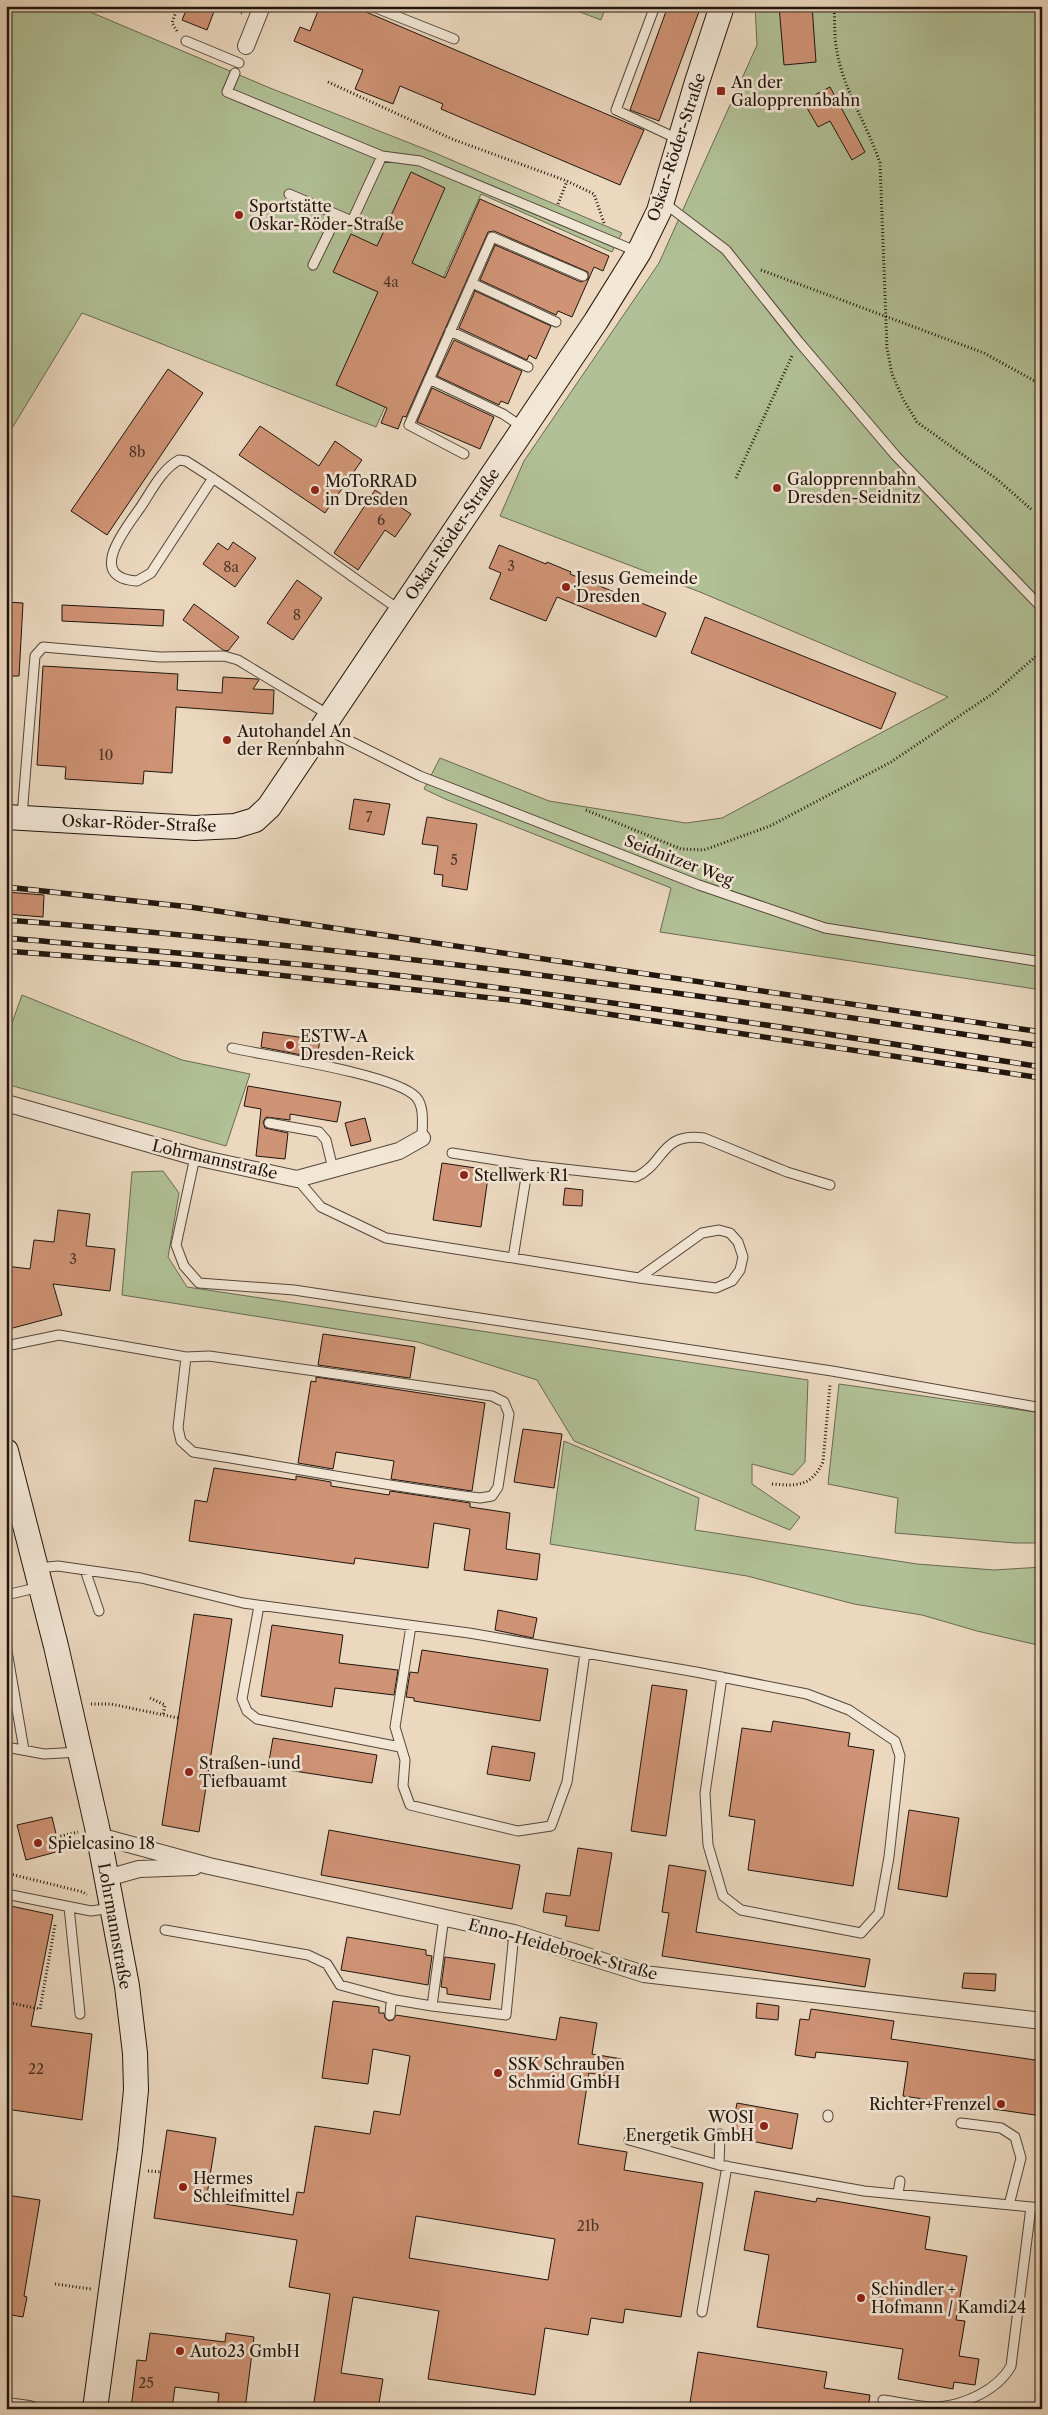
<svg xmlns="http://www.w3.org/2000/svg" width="1048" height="2415" font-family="'Libre Caslon Text',serif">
<rect width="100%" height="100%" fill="#ebd8bf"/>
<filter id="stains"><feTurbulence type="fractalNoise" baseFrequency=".004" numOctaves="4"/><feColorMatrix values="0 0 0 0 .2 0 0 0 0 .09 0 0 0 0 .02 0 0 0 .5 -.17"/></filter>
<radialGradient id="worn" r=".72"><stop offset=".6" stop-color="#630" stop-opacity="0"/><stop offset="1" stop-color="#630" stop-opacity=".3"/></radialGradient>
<path fill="#b1c096" stroke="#686a52" d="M6,6H76L270,88L435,153L622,233L612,252L481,194L376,427L82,313L6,438Z
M564,6H606L601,20Z
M755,6H1042V990L660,932L671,888L445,799L424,789L440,758L549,801L686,823L722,818L948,697L700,592L500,516L524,461L659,263L757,45Z
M22,995L182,1060L250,1074L226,1146L6,1084V1040Z
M163,1171L179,1193L168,1257L187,1287L808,1380L805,1462L793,1475L752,1464V1484L800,1517L790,1530L574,1441L537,1380L418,1342L122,1295L132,1172Z
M839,1384L1042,1413V1543H1015L895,1533L898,1498L828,1484Z
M564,1441L699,1498L695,1530L917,1564L994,1570L1042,1567V1646L977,1631L922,1615L854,1604L747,1576L550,1544Z"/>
<path fill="#cf9375" stroke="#20150d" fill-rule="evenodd" d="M188,6H216L207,30L182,20Z
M320,6H352L644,130L620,185L441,109L443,104L400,86L393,104L355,89L363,70L294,41L300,27L310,31Z
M668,6H701L659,121L630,110Z
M779,6H812L816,62L784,65Z
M830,87L865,152L852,160L830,121L818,127L803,101Z
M411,172L445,188L412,263L445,278L480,199L609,256L603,271L594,267L572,317L558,311L556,315L480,280L495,245L581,282L588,279V272L494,231L488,232L406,417L403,416L398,429L381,423L387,408L336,385L378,292L333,272L351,234L377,246Z
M475,291L551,326L536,359L529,355L527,360L459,328Z
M454,340L522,371L508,404L501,401L499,405L437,376Z
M168,369L203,393L107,535L71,511Z
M432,388L494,417L480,449L417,422Z
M260,426L319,466L335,441L362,460L325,513L239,455Z
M375,490L411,514L395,537L385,530L358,570L334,553Z
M233,542L256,558L235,587L203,564L218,543L228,550Z
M499,545L546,564L547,562L571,572L570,574L666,613L656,637L557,597L546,621L490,599L501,573L489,568Z
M297,580L322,598L293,640L267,623Z
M6,602L23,603L19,676H6Z
M194,604L239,637L228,651L223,650L183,620Z
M62,605L164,610L163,626L62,621Z
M705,617L896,693L881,729L691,653Z
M43,666L178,674L177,690L222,693L223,677L257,679L259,680L253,689L274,690L273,714L176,707L172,773L144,771L143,784L65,779L66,767L37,765Z
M354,799L390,804L384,835L349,829Z
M427,817L477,824L467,890L442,886L443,875L434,874L438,846L422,844Z
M6,892L44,895L43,917L6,914Z
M263,1032L320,1040L317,1058L261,1047Z
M248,1086L341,1102L337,1122L290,1114V1120L266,1117L263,1122L265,1128L288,1133L285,1159L256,1156L261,1109L244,1106Z
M365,1118L371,1141L351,1146L345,1123Z
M442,1163L489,1170L481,1227L433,1220Z
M565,1188L583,1190L582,1206L563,1205Z
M58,1210L90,1214L86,1246L115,1249L110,1291L53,1284L62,1315L9,1329L6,1318V1266L30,1269L34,1240L54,1242Z
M323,1334L415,1347L410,1378L318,1365Z
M316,1377L485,1403L472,1491L391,1479L394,1461L336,1452L333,1469L298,1463L311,1381L316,1382Z
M523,1429L562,1434L554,1488L514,1482Z
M214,1468L296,1480V1476L331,1482V1486L389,1495L390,1491L470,1503V1507L510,1513L506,1549L540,1554L537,1580L464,1570L470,1529L434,1523L428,1568L355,1558L354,1564L189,1541L195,1500L207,1502Z
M498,1610L537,1618L533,1638L495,1630Z
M194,1614L232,1619L199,1832L162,1825Z
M272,1625L343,1635L339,1663L398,1670L394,1695L335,1688L332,1707L261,1696Z
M422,1650L548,1669L540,1721L414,1701V1698L406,1697L410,1672L418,1673Z
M652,1685L687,1690L666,1836L631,1831Z
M773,1721L850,1733L848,1746L874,1750L853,1886L748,1870L755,1820L729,1816L742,1728L771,1732Z
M273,1738L377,1755L372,1783L268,1767Z
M492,1746L535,1753L530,1781L487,1774Z
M909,1810L959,1818L947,1897L898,1889Z
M52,1817L60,1851L26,1860L17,1825Z
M329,1830L520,1865L512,1909L321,1875Z
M578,1848L612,1853L599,1931L565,1926L567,1916L543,1912L546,1893L570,1896Z
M669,1865L706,1871L696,1932L870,1959L865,1987L662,1956L669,1913L662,1912Z
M6,1905L53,1915L31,2026L92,2034L82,2120L6,2109Z
M347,1937L426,1950V1955L432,1956L428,1985L341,1970Z
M445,1957L495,1964L490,2000L447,1994V1988L441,1987Z
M964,1973L996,1974L995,1991L962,1988Z
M333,2001L379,2007V2013H384L385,2018L389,2021L393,2020L396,2015L556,2040L560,2017L597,2023L592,2054L622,2059L619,2078L589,2073L578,2144L627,2152L624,2170L703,2183L681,2317L625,2309L623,2323L591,2318L588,2335L545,2328L535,2395L428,2379L439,2311L353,2297L341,2373L383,2379L378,2409H313L330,2294L289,2287L297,2240L154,2218L167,2130L216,2138L206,2201L293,2215L297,2192L304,2193L315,2126L370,2134L374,2111L400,2115L410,2056L373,2049L368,2084L322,2078ZM416,2216L555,2239L548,2280L409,2258Z
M757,2003L779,2006L778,2020L756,2018Z
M811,2009L894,2021L891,2039L1042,2061V2116L903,2096L908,2062L816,2052L815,2058L795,2055L800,2019L809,2020Z
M737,2103L798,2114L792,2149L730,2137Z
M755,2191L816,2202L817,2198L930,2217L925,2249L967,2256L956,2320L965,2321L959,2356L979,2359L975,2385L954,2382L953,2389L898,2379L903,2349L757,2327L769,2255L744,2250Z
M6,2195L40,2200L24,2296L27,2297L23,2317L6,2314Z
M150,2333L225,2342L226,2333L254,2337L245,2409H217L219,2393L175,2387L172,2409H131L137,2360L146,2361Z
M698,2352L827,2372L824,2388L870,2395L868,2409H689Z"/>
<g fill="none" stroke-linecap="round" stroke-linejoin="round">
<g stroke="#53463a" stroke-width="11">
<path id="lane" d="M371,6L454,39
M655,6L616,110L680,140
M186,41L239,63
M235,73L227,92L382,156L420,161L638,252
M289,194L352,221L382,156
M663,202L726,250L799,342L896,456L1042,608
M313,265L337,216
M472,283L556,322
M450,331L528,367
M429,379L503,414L524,428
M464,454L409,425L492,237L583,276
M213,478L151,573L137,581C85,578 126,528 140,508C151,492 161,470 179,460L186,461C260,507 328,561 400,610
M324,728L420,776L699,885L825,928L1042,962
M22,816L35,656L43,647L160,657L224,656L238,660L329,715
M232,1048C268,1056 395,1074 416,1097C425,1107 422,1125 422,1138
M269,1123L319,1132L326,1140L333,1169
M452,1153L528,1165
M195,1157L176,1245L184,1266L199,1283L294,1290L832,1371L1042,1408
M297,1179L321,1207L386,1238L639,1278L716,1288L732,1281L740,1270L743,1257L738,1242L730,1233L719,1230L702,1233L639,1278
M513,1258L528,1165L636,1177C665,1164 660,1132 704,1138L787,1172L830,1185
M6,1346L59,1335L186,1357L209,1356L492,1396L504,1402L509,1414L498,1487L492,1496L480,1498C384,1486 289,1467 193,1452L181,1441L178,1428L186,1357
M37,1568L58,1566L141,1578L243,1603L469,1633L696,1672L807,1694L849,1710L895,1741L900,1756L889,1857L879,1913L861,1933L741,1910L723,1896L708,1845L705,1793L722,1677
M85,1570L99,1611
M6,1595L40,1587
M259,1606L242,1699L247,1711L257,1719L400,1747
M411,1626L395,1727L405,1760L403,1786L410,1805L518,1831L551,1826L567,1782L585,1653
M6,1645L24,1750
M6,1747L44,1754L80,1752
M6,1894L91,1911L112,1908
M69,1907L80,2014
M165,1930L308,1955L327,1964L340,1985L396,2000
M432,2006L506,2015L514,1933
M390,2015L391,2003L396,2000L432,2006L444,1917
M828,2117V2115
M961,2123L1001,2128L1015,2137L1021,2158L1009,2205
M629,2140L719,2165L864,2191L1042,2208
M719,2165L720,2134
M898,2194L900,2181
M702,2312L727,2166
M883,2400C900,2402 921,2408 938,2407C964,2405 998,2390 1011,2366L1031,2207"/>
</g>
<g stroke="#53463a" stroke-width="18">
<path id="street" d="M246,46L262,6
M6,1103L195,1157L297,1179L399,1151L422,1138
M99,1836L209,1866L514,1933L644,1974L1042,2021
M107,1878L139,1869L194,1867
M6,2406L29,2409"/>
</g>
<g stroke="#20150d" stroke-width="26">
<path id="secondary" d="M6,817L195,828L235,826L255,820L269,807L596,321L639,252L659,211L697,82L722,6
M6,1451L56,1646L97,1827L127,1986L135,2053L136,2090L130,2150L95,2409"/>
</g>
<path stroke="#20150d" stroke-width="3" stroke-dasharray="1 2.5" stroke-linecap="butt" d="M225,6L242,13
M834,6C835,21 834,37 837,52C844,91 868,126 880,163L887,348L892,374L903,399L917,422L998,480L1032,510
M177,31L172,23L178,6
M328,82L452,139L567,181L594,194L604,223
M558,204L567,181
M761,270L984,353L1042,385
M736,478L792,356
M586,810L681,849L704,850L770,826L891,762L995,692L1042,651
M772,1484C797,1486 811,1487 823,1462L830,1385
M150,1698L165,1705L163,1716
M91,1704H111L178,1718
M57,1837L78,1832
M6,1873L83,1892L87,1895
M6,2002L40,2009L55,1925
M148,2171L161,2172
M55,2284L91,2289"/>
<use href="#lane" stroke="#f2e6d5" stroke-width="9"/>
<use href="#street" stroke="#f2e6d5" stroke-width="16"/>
<use href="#secondary" stroke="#f2e6d5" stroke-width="24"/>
<g stroke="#20150d" stroke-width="5.5">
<path id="rail" d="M6,887L190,907L1042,1032
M6,920C353,946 698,994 1042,1046
M6,938C133,949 261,959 387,974C606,1000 824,1033 1042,1067
M6,951L184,965L519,1001L1042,1078"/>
</g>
<use href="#rail" stroke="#f2e6d5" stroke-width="4" stroke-dasharray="11" stroke-linecap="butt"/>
</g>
<g fill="#8f2418" stroke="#f2e6d5" stroke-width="2">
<rect x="716" y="86" width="10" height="10" rx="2.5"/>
<circle cx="239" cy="215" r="5"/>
<circle cx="777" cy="488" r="5"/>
<circle cx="315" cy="490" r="5"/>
<circle cx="566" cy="587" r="5"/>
<circle cx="227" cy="740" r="5"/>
<circle cx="290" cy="1045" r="5"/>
<circle cx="464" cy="1175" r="5"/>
<circle cx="189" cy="1772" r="5"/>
<circle cx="38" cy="1843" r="5"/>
<circle cx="498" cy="2073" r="5"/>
<circle cx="1001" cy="2104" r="5"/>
<circle cx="764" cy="2126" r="5"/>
<circle cx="183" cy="2187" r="5"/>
<circle cx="861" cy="2298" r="5"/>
<circle cx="180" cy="2351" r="5"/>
</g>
<g text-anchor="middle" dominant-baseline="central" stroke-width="5" stroke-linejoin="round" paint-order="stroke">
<g font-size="14" fill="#4c3427">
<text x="391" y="282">4a</text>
<text x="137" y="452">8b</text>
<text x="381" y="520">6</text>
<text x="511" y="566">3</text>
<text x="231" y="567">8a</text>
<text x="297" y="615">8</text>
<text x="106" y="755">10</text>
<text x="369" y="817">7</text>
<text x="454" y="860">5</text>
<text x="73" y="1259">3</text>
<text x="36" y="2069">22</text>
<text x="588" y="2226">21b</text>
<text x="146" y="2383">25</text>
</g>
<g font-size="16" fill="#20150d" stroke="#f2e6d5" text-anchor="start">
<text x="731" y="82">An der<tspan x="731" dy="18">Galopprennbahn</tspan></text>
<text x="249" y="206">Sportstätte<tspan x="249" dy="18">Oskar-Röder-Straße</tspan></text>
<text x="787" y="479">Galopprennbahn<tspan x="787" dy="18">Dresden-Seidnitz</tspan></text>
<text x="325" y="481">MoToRRAD<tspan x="325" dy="18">in Dresden</tspan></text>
<text x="576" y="578">Jesus Gemeinde<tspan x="576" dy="18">Dresden</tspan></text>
<text x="237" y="731">Autohandel An<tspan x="237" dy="18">der Rennbahn</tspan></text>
<text x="300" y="1036">ESTW-A<tspan x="300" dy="18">Dresden-Reick</tspan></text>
<text x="474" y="1175">Stellwerk R1</text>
<text x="199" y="1763">Straßen- und<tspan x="199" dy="18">Tiefbauamt</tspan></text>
<text x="48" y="1843">Spielcasino 18</text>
<text x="508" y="2064">SSK Schrauben<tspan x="508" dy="18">Schmid GmbH</tspan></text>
<text x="991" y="2104" text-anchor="end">Richter+Frenzel</text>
<text x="754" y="2117" text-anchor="end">WOSI<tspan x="754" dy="18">Energetik GmbH</tspan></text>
<text x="193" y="2178">Hermes<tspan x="193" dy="18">Schleifmittel</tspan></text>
<text x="871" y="2289">Schindler +<tspan x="871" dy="18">Hofmann / Kamdi24</tspan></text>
<text x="190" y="2351">Auto23 GmbH</text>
</g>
<g font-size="16" fill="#20150d" stroke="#f2e6d5">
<text transform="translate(676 147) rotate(-72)">Oskar-Röder-Straße</text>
<text transform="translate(452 534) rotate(-56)">Oskar-Röder-Straße</text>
<text transform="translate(139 823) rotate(2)">Oskar-Röder-Straße</text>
<text transform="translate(679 860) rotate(21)">Seidnitzer Weg</text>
<text transform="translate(215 1159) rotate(13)">Lohrmannstraße</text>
<text transform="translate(115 1926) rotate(80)">Lohrmannstraße</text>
<text transform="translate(563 1949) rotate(15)">Enno-Heidebroek-Straße</text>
</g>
</g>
<rect width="1048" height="2415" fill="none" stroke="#ebd8bf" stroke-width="25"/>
<rect x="8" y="8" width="1033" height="2400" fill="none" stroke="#20150d" stroke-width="2.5"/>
<rect x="12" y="12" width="1023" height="2390" fill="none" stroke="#20150d"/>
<rect width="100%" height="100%" filter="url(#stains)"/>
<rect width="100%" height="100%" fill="url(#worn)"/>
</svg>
